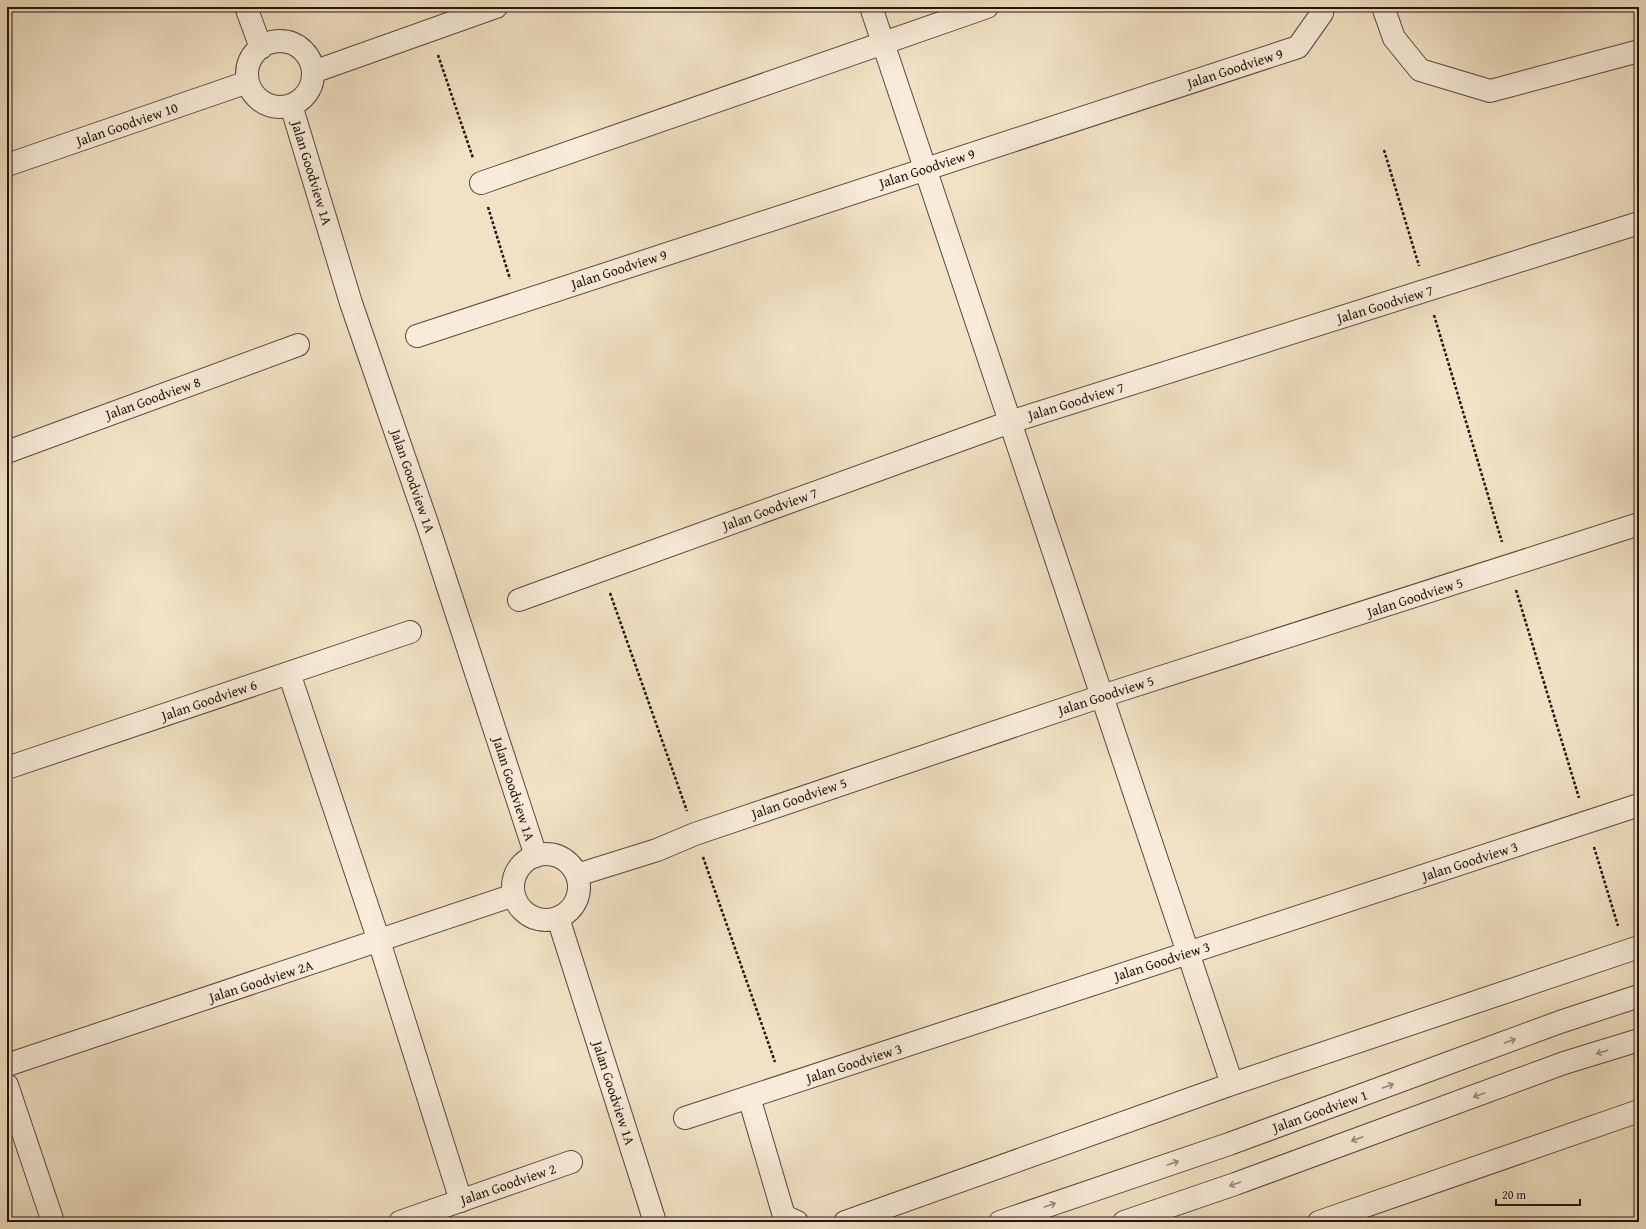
<svg xmlns="http://www.w3.org/2000/svg" width="1646" height="1229" font-family="'Gentium Book Plus',serif">
<rect width="100%" height="100%" fill="#f2e2c5"/>
<filter id="stains"><feTurbulence type="fractalNoise" baseFrequency=".005" numOctaves="4"/><feColorMatrix values="0 0 0 0 .2 0 0 0 0 .09 0 0 0 0 .02 0 0 0 .5 -.17"/></filter>
<radialGradient id="worn" r=".72"><stop offset=".6" stop-color="#630" stop-opacity="0"/><stop offset="1" stop-color="#630" stop-opacity=".3"/></radialGradient>
<g fill="none" stroke-linecap="round" stroke-linejoin="round">
<g stroke="#58483c" stroke-width="24">
<path id="minor" d="M246,7L261,48
M871,7L1232,1084
M1383,7L1394,38L1420,70L1490,91L1639,51
M247 74a33 33 0 1 1 66 0a33 33 0 1 1-66 0Z
M313,72L496,7
M291,105L351,303L428,526L536,856
M7,165L248,82
M481,183L987,7
M417,336L1298,47L1322,13L1320,7
M7,452L298,345
M519,600L1010,422L1639,223
M289,673L379,941L461,1201
M7,768L410,632
M513 887a33 33 0 1 1 66 0a33 33 0 1 1-66 0Z
M577,875L657,850L695,834L1102,696L1639,524
M558,918L655,1222
M7,1065L514,895
M7,1085L53,1222
M749,1097L784,1216L797,1222
M685,1118L1639,805
M400,1222L571,1162
M845,1222L1232,1084L1639,947
M1000,1222L1229,1144L1560,1022L1639,996
M1124,1222L1235,1184L1564,1063L1639,1040
M1319,1222L1639,1111"/>
</g>
<path stroke="#24150e" stroke-width="2.5" stroke-dasharray="3 2" stroke-linecap="butt" d="M438,55L473,158
M1384,150L1419,266
M488,207L510,279
M1434,315L1502,542
M1516,590L1579,798
M610,593L687,811
M1594,847L1618,926
M703,857L775,1062"/>
<use href="#minor" stroke="#f7ecd9" stroke-width="22"/>
</g>
<defs><path id="oneway-shaft" d="M-6 0H5M1.5-3L5.5 0L1.5 3" fill="none" stroke-width="1.6" stroke-linecap="round" stroke-linejoin="round"/></defs>
<g stroke="#988b7e">
<use href="#oneway-shaft" transform="translate(1510 1041) rotate(-20)"/>
<use href="#oneway-shaft" transform="translate(1602 1052) rotate(163)"/>
<use href="#oneway-shaft" transform="translate(1388 1086) rotate(-20)"/>
<use href="#oneway-shaft" transform="translate(1479 1095) rotate(160)"/>
<use href="#oneway-shaft" transform="translate(1357 1139) rotate(160)"/>
<use href="#oneway-shaft" transform="translate(1173 1163) rotate(-19)"/>
<use href="#oneway-shaft" transform="translate(1235 1184) rotate(161)"/>
<use href="#oneway-shaft" transform="translate(1050 1205) rotate(-19)"/>
</g>
<g text-anchor="middle" dominant-baseline="central" stroke-width="3.5" stroke-linejoin="round" paint-order="stroke">
<g font-size="14" fill="#24150e" stroke="#f7ecd9">
<text transform="translate(1235 68) rotate(-18)">Jalan Goodview 9</text>
<text transform="translate(127 124) rotate(-19)">Jalan Goodview 10</text>
<text transform="translate(927 168) rotate(-18)">Jalan Goodview 9</text>
<text transform="translate(312 173) rotate(73)">Jalan Goodview 1A</text>
<text transform="translate(619 269) rotate(-18)">Jalan Goodview 9</text>
<text transform="translate(1385 304) rotate(-17)">Jalan Goodview 7</text>
<text transform="translate(153 398) rotate(-20)">Jalan Goodview 8</text>
<text transform="translate(1076 401) rotate(-17)">Jalan Goodview 7</text>
<text transform="translate(413 481) rotate(71)">Jalan Goodview 1A</text>
<text transform="translate(770 509) rotate(-20)">Jalan Goodview 7</text>
<text transform="translate(1415 597) rotate(-18)">Jalan Goodview 5</text>
<text transform="translate(1106 695) rotate(-18)">Jalan Goodview 5</text>
<text transform="translate(209 700) rotate(-19)">Jalan Goodview 6</text>
<text transform="translate(514 789) rotate(72)">Jalan Goodview 1A</text>
<text transform="translate(799 798) rotate(-19)">Jalan Goodview 5</text>
<text transform="translate(1470 861) rotate(-18)">Jalan Goodview 3</text>
<text transform="translate(1162 961) rotate(-18)">Jalan Goodview 3</text>
<text transform="translate(261 981) rotate(-18)">Jalan Goodview 2A</text>
<text transform="translate(854 1063) rotate(-18)">Jalan Goodview 3</text>
<text transform="translate(614 1093) rotate(72)">Jalan Goodview 1A</text>
<text transform="translate(1320 1111) rotate(-20)">Jalan Goodview 1</text>
<text transform="translate(508 1184) rotate(-19)">Jalan Goodview 2</text>
</g>
</g>
<rect width="1646" height="1229" fill="none" stroke="#f2e2c5" stroke-width="24"/>
<rect x="8" y="8" width="1630" height="1213" fill="none" stroke="#24150e" stroke-width="2"/>
<rect x="12" y="12" width="1622" height="1205" fill="none" stroke="#24150e"/>
<path d="M1496 1199v6h84v-6" fill="none" stroke="#24150e" stroke-width="2"/>
<text x="1502" y="1199" font-size="12" fill="#24150e" stroke="#f7ecd9" stroke-width="3" paint-order="stroke">20 m</text>
<rect width="100%" height="100%" filter="url(#stains)"/>
<rect width="100%" height="100%" fill="url(#worn)"/>
</svg>
